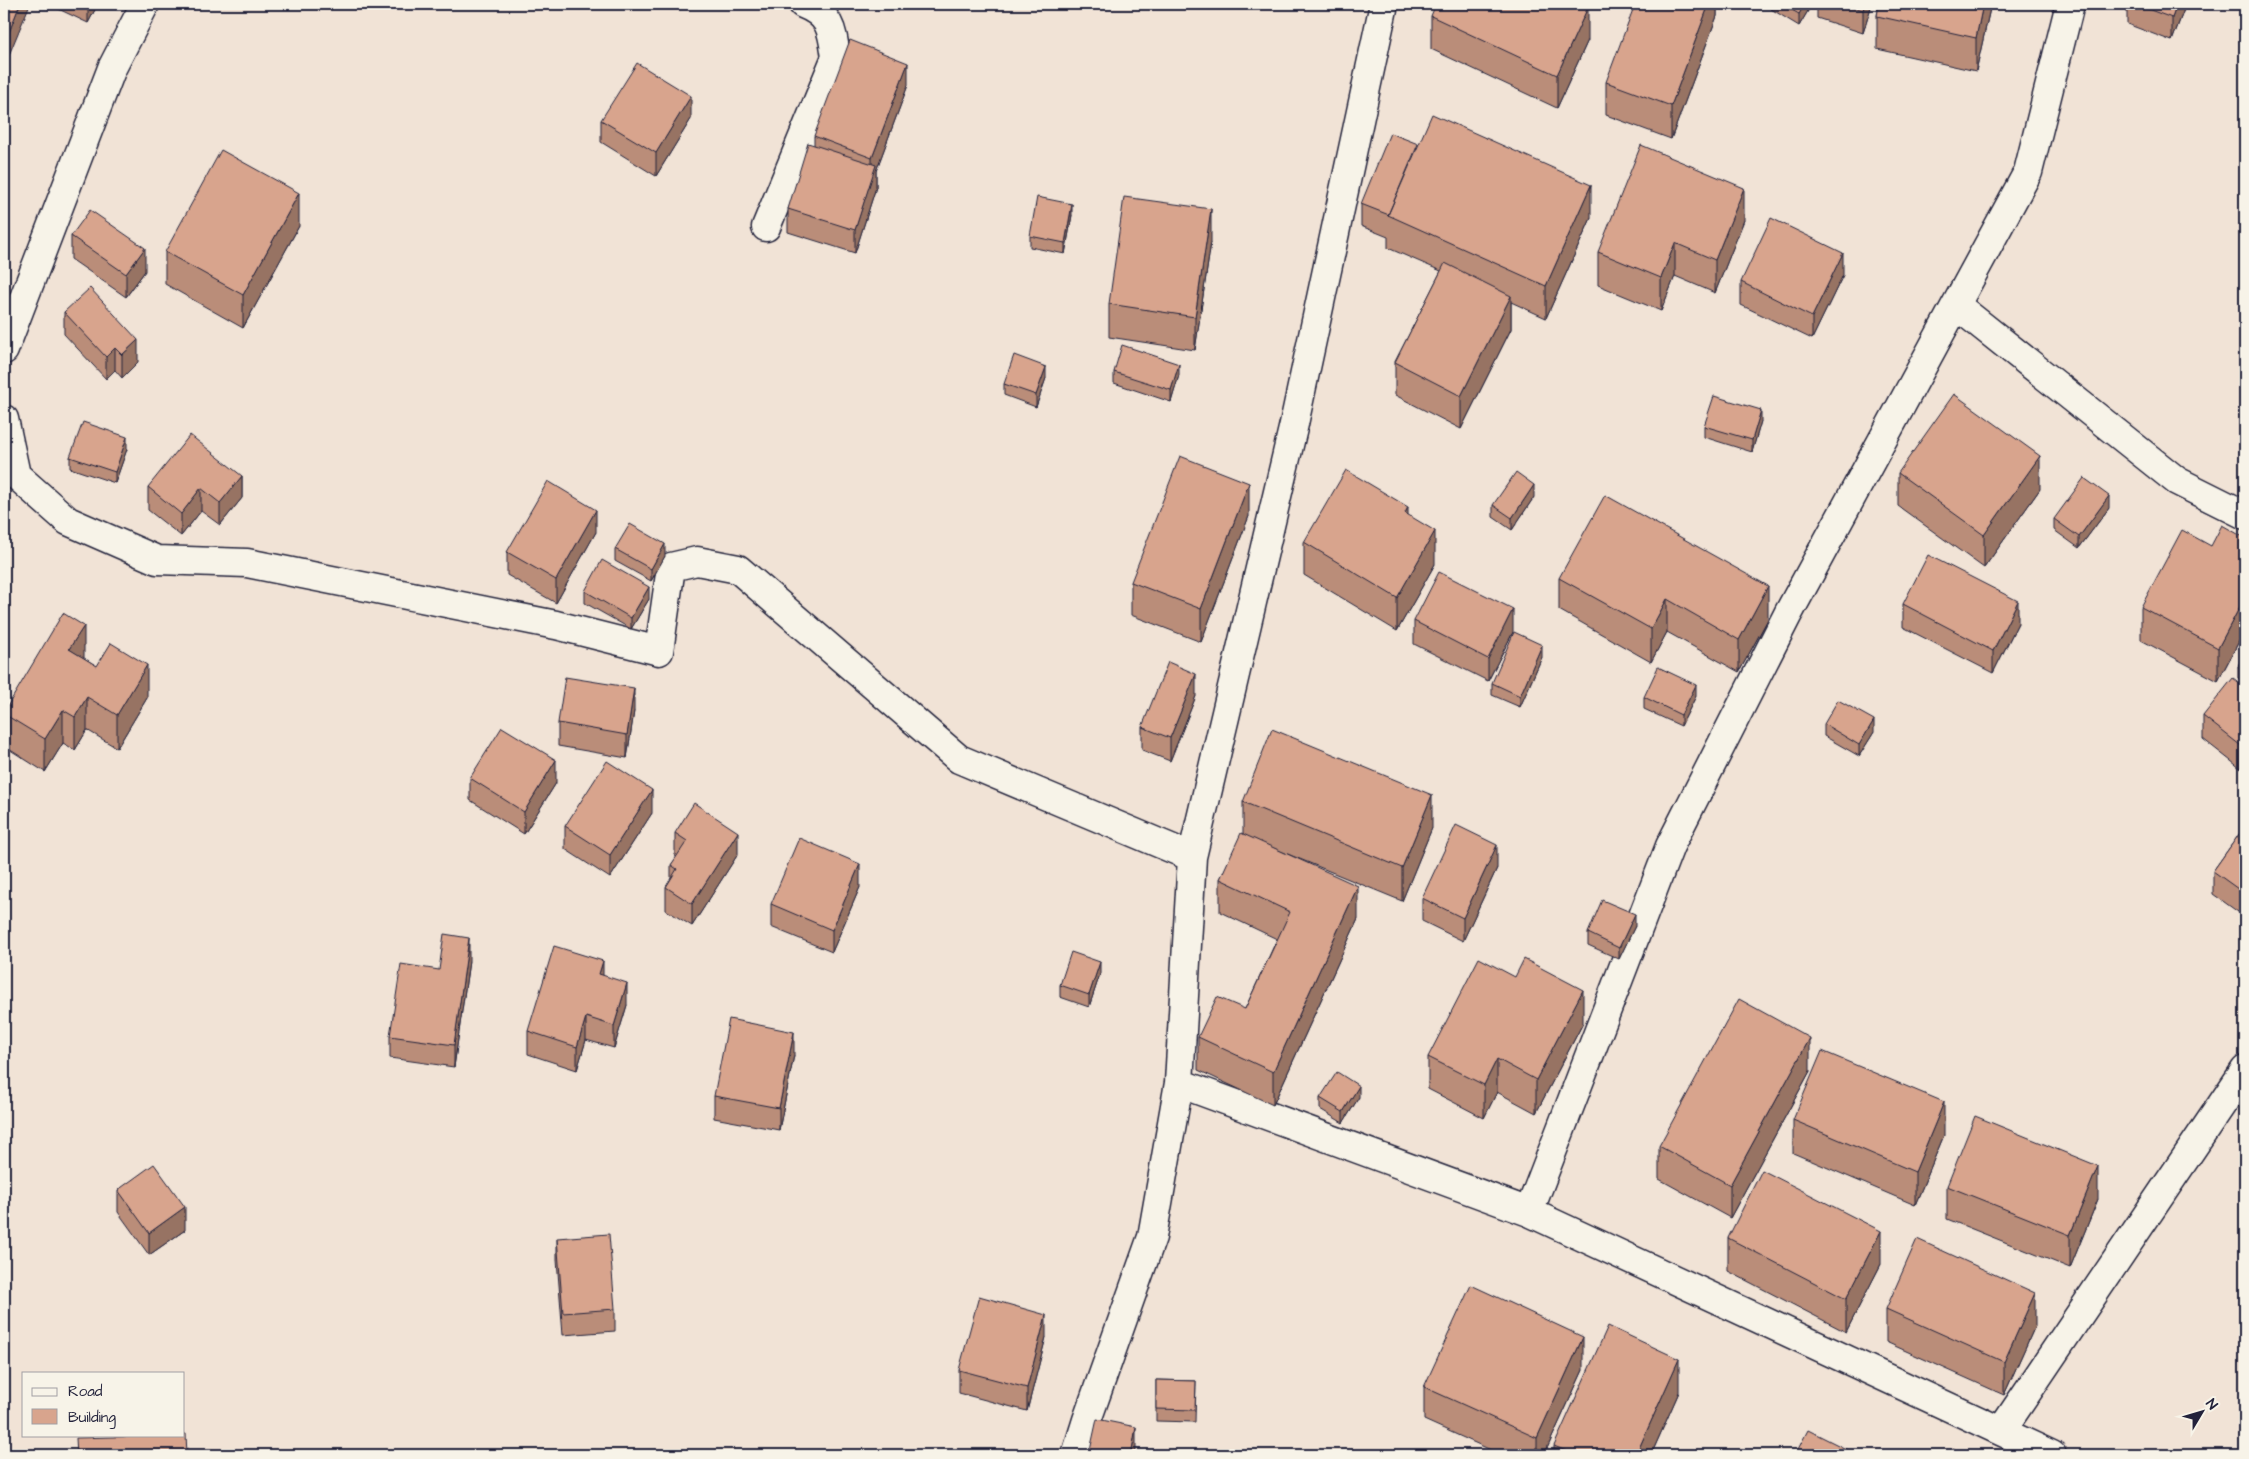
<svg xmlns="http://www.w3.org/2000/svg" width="2249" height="1459" font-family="'Architects Daughter',sans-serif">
<rect width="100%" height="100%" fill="#f1e3d6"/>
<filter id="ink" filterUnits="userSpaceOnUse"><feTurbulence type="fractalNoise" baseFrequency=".02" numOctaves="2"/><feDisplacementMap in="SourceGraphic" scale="10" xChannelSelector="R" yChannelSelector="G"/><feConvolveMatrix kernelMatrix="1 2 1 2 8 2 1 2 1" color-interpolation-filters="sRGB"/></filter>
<g filter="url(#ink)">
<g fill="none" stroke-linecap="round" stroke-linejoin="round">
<g stroke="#22223b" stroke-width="31">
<path id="street" d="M766,227L836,57C832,30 831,15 803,4
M1956,305L2177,481L2245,515
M4,350L112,68L145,4
M4,419L16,475L68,521L157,560L247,563L556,625L659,651L671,567L697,561L738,569L959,759L1192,857
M1179,1083L1529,1212L2052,1455
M1529,1212L1670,846L1788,614L2028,172L2070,4
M2001,1431L2245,1070
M1076,1455L1087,1420L1152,1237L1179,1083L1192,857L1294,424L1384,4"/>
</g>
<use href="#street" stroke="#f7f3e8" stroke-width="28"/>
</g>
<path fill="#ba8d79" stroke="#22223b" d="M48,4H98L88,23Z
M1717,4V16L1671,139L1606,115V82Z
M1771,4H1812L1799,26L1771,9Z
M1817,4H1872L1863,33L1817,18Z
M1879,4H1991L1976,71L1877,49V16Z
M2127,4H2186L2172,41L2127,24Z
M1431,16L1588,40L1557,108L1431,49Z
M908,85L876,171V187L855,253L788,232V209L814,145V136Z
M691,119L656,176L601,142V120Z
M1361,204L1591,218L1546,318L1511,302V329L1461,429L1395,395V362L1441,271L1388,248V237L1361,226Z
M1072,215L1065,254L1030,247V236Z
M1744,220L1715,293L1675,276L1661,311L1598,285V252Z
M299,226L243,328L165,284V252Z
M71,236L145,271L126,297L71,259Z
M1211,242L1195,350L1109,337V304Z
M1843,275L1812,339L1741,305V282Z
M64,312L138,362L122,378L115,370L106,379L64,334Z
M1114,372L1179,375L1171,402L1114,383Z
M1046,378L1036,407L1004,395V384Z
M1761,421L1752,452L1704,437V426Z
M127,449L115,483L70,468V457Z
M1898,473L2040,489L1984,568L1898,506Z
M242,476V498L220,525L201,511L181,536L148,510V487Z
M1534,497L1512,530L1493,517V505Z
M2109,508L2079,548L2054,530V519Z
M1249,516L1201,642L1131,615V582Z
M596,532L556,603L507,575V552Z
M2245,538V630L2218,681L2141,640V607L2211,546Z
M1304,542L1435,564L1397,631L1304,575Z
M615,549L665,556L651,581L615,561Z
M1559,578L1768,619L1739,672L1667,632L1651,662L1559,610Z
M585,591L649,599L631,629L585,603Z
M1903,604L2018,623L1993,673L1903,627Z
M1414,621L1513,632L1488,681L1414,644Z
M2245,647V681L2238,678V667Z
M1542,657L1520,707L1492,695V683Z
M84,658L147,698L117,748L87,730L75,750L63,743L45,772L4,746V712Z
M2245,687V772L2203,739V716Z
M1196,696L1170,761L1142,750V727Z
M1696,696L1681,726L1644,709V697Z
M634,711L627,758L558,746V723Z
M1824,724L1874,732L1859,756L1824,736Z
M470,778L556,783L524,834L470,800Z
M1243,802L1432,828L1402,901L1273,848L1358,919L1273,1105L1198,1070V1037L1245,1009L1277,939L1220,912V879L1243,834Z
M652,813L610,878L565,849V826Z
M2245,826V917L2213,894V871Z
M675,833L738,854L692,926L666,910V887L671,878V865L677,857L675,856Z
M1497,868L1463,941L1422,921V898Z
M860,887L832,952L771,927V904Z
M1635,926L1619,959L1588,945V933Z
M469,961L454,1067L390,1058V1036L439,970Z
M1100,974L1089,1007L1060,997V985Z
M603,975L627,1005L614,1048L586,1040L577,1070L528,1054V1031Z
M1583,1023L1536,1113L1497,1092L1484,1118L1428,1089V1057Z
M794,1055L779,1130L714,1118V1096Z
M1810,1071L1730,1218L1659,1179V1146Z
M1359,1097L1343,1123L1320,1109V1098Z
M1793,1120L1944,1135L1915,1205L1793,1153Z
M1947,1186L2098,1199L2070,1268L1947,1219Z
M118,1190L185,1230L149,1255L118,1212Z
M557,1238L615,1309V1331L563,1335L557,1260Z
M1728,1238L1881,1264L1846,1332L1728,1271Z
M1886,1309L2035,1326L2004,1395L1886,1342Z
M1046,1337L1027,1411L959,1393V1370Z
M1583,1370L1544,1455H1502L1424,1420V1387Z
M1156,1380L1196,1381L1195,1422L1156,1421Z
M1679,1392L1651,1455H1554V1446Z"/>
<path fill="#977363" stroke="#22223b" d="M20,4H30L4,67V45Z
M88,4H98L88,23Z
M1709,4H1717V16L1671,139V106Z
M1805,4H1812L1799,26V14Z
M1865,4H1872L1863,33V10Z
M1983,4H1991L1976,71V38Z
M2177,4H2186L2172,41V18Z
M1588,7V40L1557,108V75Z
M908,63V85L876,171V187L855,253V230L872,176V158Z
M691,96V119L656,176V153Z
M1591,185V218L1546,318V286Z
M1744,188V220L1715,293V260Z
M299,193V226L243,328V295Z
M1072,204V215L1065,254V243Z
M1211,209V242L1195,350V317Z
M1675,243V276L1661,311V278Z
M145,248V271L126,297V274Z
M1843,253V275L1812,339V317Z
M1511,296V329L1461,429V396Z
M138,340V362L122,378V355Z
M115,348V370L106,379V357Z
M1179,364V375L1171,402V390Z
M1046,367V378L1036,407V395Z
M1761,410V421L1752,452V440Z
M127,437V449L115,483V472Z
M2040,456V489L1984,568V535Z
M242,476V498L220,525V503Z
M1249,483V516L1201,642V609Z
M1534,485V497L1512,530V518Z
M201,488V511L181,536V514Z
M2109,496V508L2079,548V537Z
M1408,507V540L1405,513Z
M596,510V532L556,603V580Z
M1435,531V564L1397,631V598Z
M665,544V556L651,581V569Z
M1768,586V619L1739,672V640Z
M649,587V599L631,629V618Z
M2245,597V630L2218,681V648Z
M1667,599V632L1651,662V629Z
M2018,601V623L1993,673V651Z
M1513,609V632L1488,681V659Z
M84,626V659L69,649Z
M1542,645V657L1520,707V696Z
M147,665V698L117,748V715Z
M1196,674V696L1170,761V738Z
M1696,685V696L1681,726V715Z
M634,688V711L627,758V735Z
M87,697V730L75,750V717Z
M63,710V743L45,772V739Z
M1874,720V732L1859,756V745Z
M556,760V783L524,834V812Z
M652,790V813L610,878V855Z
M1432,795V828L1402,901V868Z
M738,832V854L692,926V904Z
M1497,845V868L1463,941V918Z
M860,864V887L832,952V930Z
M1358,886V919L1273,1105V1072Z
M1635,914V926L1619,959V948Z
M469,938V961L454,1067V1045Z
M603,961V984L599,974Z
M1100,962V974L1089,1007V995Z
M627,983V1005L614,1048V1026Z
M1583,990V1023L1536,1113V1080Z
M586,1017V1040L577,1070V1047Z
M794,1032V1055L779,1130V1108Z
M1810,1038V1071L1730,1218V1185Z
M1497,1059V1092L1484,1118V1085Z
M1359,1086V1097L1343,1123V1112Z
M1944,1102V1135L1915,1205V1172Z
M2098,1166V1199L2070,1268V1235Z
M185,1207V1230L149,1255V1233Z
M1881,1231V1264L1846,1332V1299Z
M2035,1293V1326L2004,1395V1362Z
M1046,1315V1337L1027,1411V1388Z
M1583,1337V1370L1544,1455H1537V1438Z
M1679,1359V1392L1651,1455H1636Z
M1136,1427V1450L1135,1455H1131Z"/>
<path fill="#d8a48d" stroke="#22223b" d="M4,4H20L4,45Z
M1436,4H1582L1588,7L1557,75L1431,16Z
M1635,4H1709L1671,106L1606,82Z
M1781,4H1805L1799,14Z
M1843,4H1865L1863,10Z
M1879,4H1983L1976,38L1877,16Z
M2134,4H2177L2172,18Z
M850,40L908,63L872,158L814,136Z
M637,63L691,96L656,153L601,120Z
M1432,114L1591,185L1546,286L1388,215Z
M1390,133L1418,144L1388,215H1389L1361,204Z
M808,143L876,165L855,230L788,209Z
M1641,145L1744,188L1715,260L1675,243L1661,278L1598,252Z
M221,150L299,193L243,295L165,252Z
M1037,197L1072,204L1065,243L1030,236Z
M1124,197L1211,209L1195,317L1109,304Z
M90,210L145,248L126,274L71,236Z
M1771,218L1843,253L1812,317L1741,282Z
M1445,263L1511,296L1461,396L1395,362Z
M90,288L138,340L122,355L115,348L106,357L64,312Z
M1122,345L1179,364L1171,390L1114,372Z
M1014,355L1046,367L1036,395L1004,384Z
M1954,394L2040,456L1984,535L1898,473Z
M1714,396L1761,410L1752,440L1704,426Z
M83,422L127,437L115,472L70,457Z
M190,435L242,476L220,503L201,488L181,514L148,487Z
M1180,456L1249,483L1201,609L1131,582Z
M1346,470L1408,507L1405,513L1435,531L1397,598L1304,542Z
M1516,472L1534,485L1512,518L1493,505Z
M2084,478L2109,496L2079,537L2054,519Z
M548,481L596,510L556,580L507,552Z
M1605,495L1768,586L1739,640L1667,599L1651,629L1559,578Z
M630,524L665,544L651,569L615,549Z
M2222,525L2245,538V597L2218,648L2141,607L2182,530L2211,546Z
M1928,555L2018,601L1993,651L1903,604Z
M602,560L649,587L631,618L585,591Z
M1439,572L1513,609L1488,659L1414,621Z
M63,613L84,626L69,649L97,666L111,643L147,665L117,715L87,697L75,717L63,710L45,739L4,714V712Z
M1514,632L1542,645L1520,696L1492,683Z
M2245,647V669L2238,667Z
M1168,662L1196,674L1170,738L1142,727Z
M1658,667L1696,685L1681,715L1644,697Z
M565,677L634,688L627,735L558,723Z
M2233,678L2245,687V749L2203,716Z
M1838,700L1874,720L1859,745L1824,724Z
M502,727L556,760L524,812L470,778Z
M1272,729L1432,795L1402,868L1243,802Z
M607,761L652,790L610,855L565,826Z
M694,803L738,832L692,904L666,887L677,869L671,865L687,841L675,833Z
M1456,825L1497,845L1463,918L1422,898Z
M2245,826V894L2213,871Z
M1241,833L1358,886L1273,1072L1198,1037L1217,997L1245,1009L1290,912L1220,879Z
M799,838L860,864L832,930L771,904Z
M1602,900L1635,914L1619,948L1588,933Z
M444,934L469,938L454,1045L390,1036L401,964L439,970Z
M554,946L603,961L599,974L627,983L614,1026L586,1017L577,1047L528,1031Z
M1071,952L1100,962L1089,995L1060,985Z
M1479,958L1515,977L1524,959L1583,990L1536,1080L1497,1059L1484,1085L1428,1057Z
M1739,999L1810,1038L1730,1185L1659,1146Z
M729,1019L794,1032L779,1108L714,1096Z
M1822,1051L1944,1102L1915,1172L1793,1120Z
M1337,1072L1359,1086L1343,1112L1320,1098Z
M1975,1116L2098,1166L2070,1235L1947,1186Z
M154,1164L185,1207L149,1233L118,1190Z
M1762,1170L1881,1231L1846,1299L1728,1238Z
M609,1234L615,1309L563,1313L557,1238Z
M1917,1239L2035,1293L2004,1362L1886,1309Z
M1471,1285L1583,1337L1537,1438L1424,1387Z
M979,1296L1046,1315L1027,1388L959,1370Z
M1608,1326L1679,1359L1636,1455H1576L1554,1446Z
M1156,1380L1196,1381L1195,1410L1156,1409Z
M1097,1419L1136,1427L1131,1455H1089Z
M1808,1430L1858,1455H1795Z
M184,1434H186L187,1455H77L76,1438L184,1435Z
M1953,1448L1965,1455H1948Z"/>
</g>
<rect width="2249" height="1459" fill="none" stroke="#f7f3e8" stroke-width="20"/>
<rect x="10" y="10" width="2229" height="1439" fill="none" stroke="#22223b" stroke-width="2" filter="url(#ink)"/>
<rect x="22" y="1372" width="162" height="65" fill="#f7f3e8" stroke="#a29fa3"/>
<rect x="32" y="1388" width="25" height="8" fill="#f7f3e8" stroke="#a29fa3"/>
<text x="68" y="1396" font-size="15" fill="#22223b">Road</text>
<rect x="32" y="1409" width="25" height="15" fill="#d8a48d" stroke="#a29fa3"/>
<text x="68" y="1422" font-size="15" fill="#22223b">Building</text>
<g transform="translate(2202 1412) rotate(52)" stroke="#f7f3e8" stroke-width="4" paint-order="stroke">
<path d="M0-4L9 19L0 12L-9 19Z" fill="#22223b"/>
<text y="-8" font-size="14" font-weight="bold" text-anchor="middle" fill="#22223b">N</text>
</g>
</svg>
